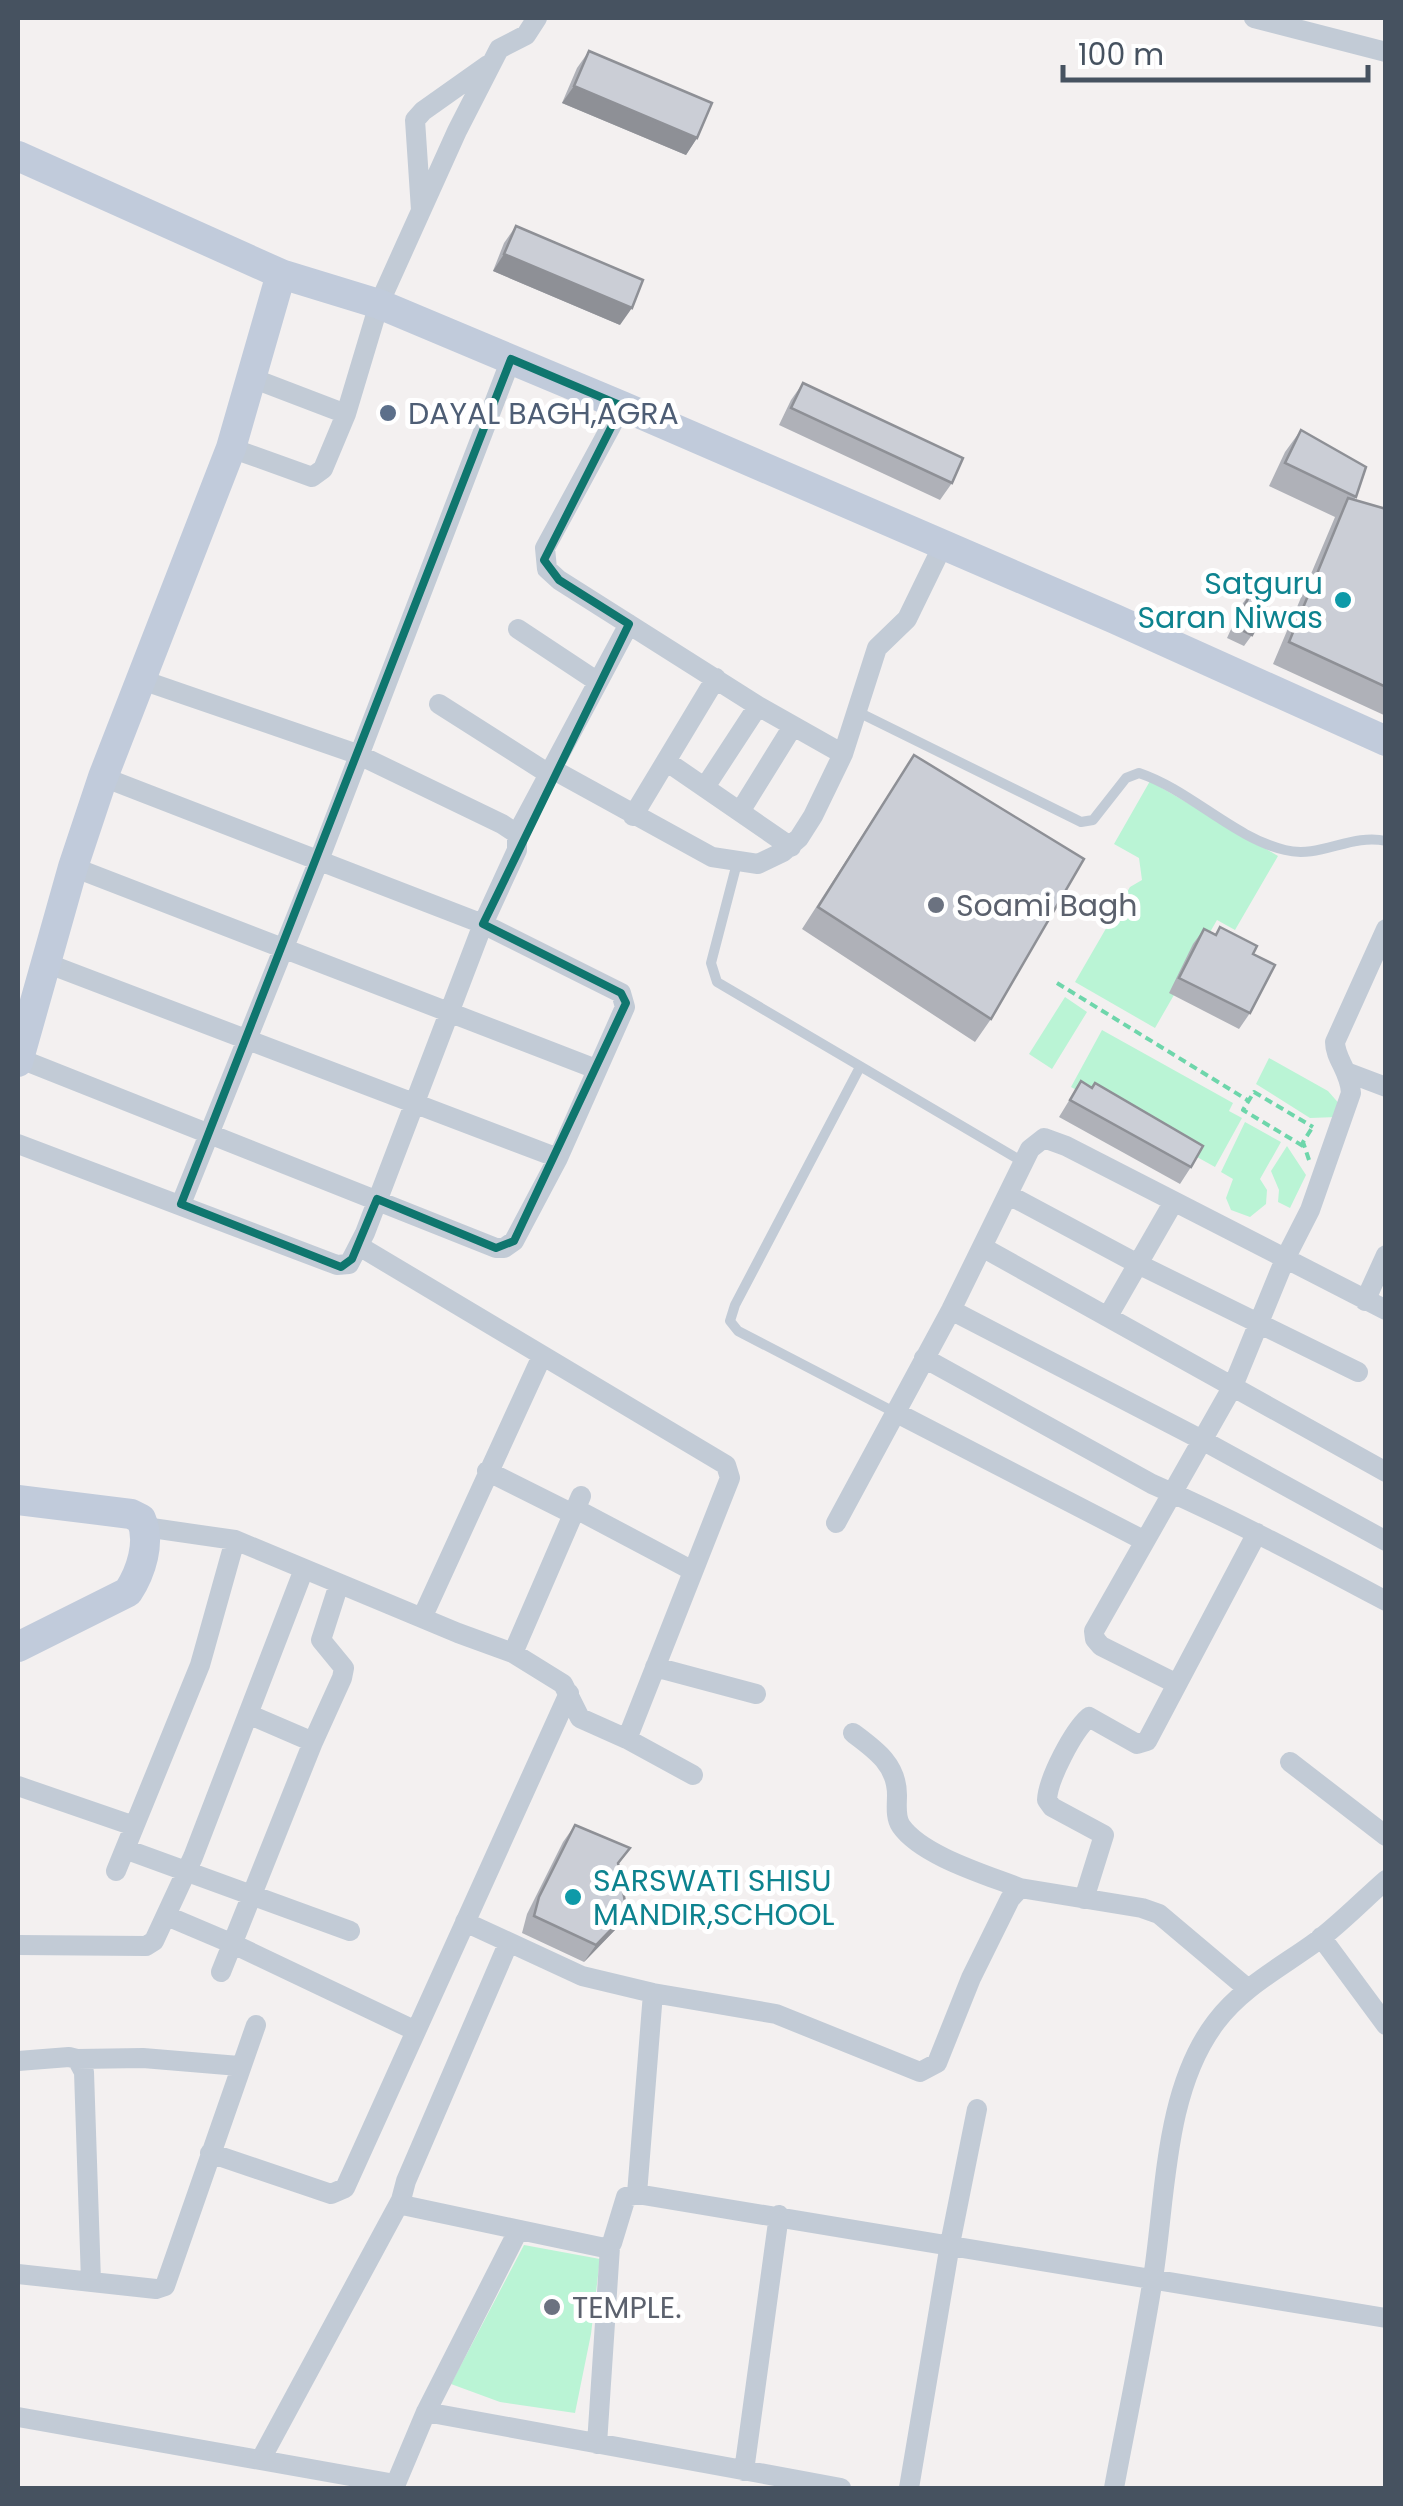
<svg xmlns="http://www.w3.org/2000/svg" width="1403" height="2506" font-family="Poppins,sans-serif">
<rect width="100%" height="100%" fill="#f3f0f0"/>
<path fill="#baf4d5" d="M1150,781L1278,856L1235,930L1217,920L1155,1028L1075,982L1130,887L1142,880L1139,858L1114,844Z
M1065,997L1087,1012L1052,1069L1029,1054Z
M1102,1030L1233,1103L1229,1111L1242,1118L1215,1167L1071,1087Z
M1269,1058L1328,1091L1342,1107L1337,1117L1310,1118L1256,1084Z
M1245,1122L1281,1142L1260,1179L1267,1190L1266,1204L1250,1217L1231,1210L1226,1198L1233,1179L1221,1172Z
M1287,1146L1306,1175L1290,1208L1278,1202L1279,1190L1271,1171Z
M524,2245L600,2259L591,2334L575,2413L500,2402L451,2384Z"/>
<g fill="none" stroke-linecap="round" stroke-linejoin="round">
<path stroke="#6ed6ab" stroke-width="4" stroke-dasharray="8 5" stroke-linecap="butt" d="M1057,983L1249,1101
M1303,1146L1243,1110L1254,1092L1313,1127
M1309,1160L1303,1142L1312,1128"/>
<path stroke="#c2cbd6" stroke-width="10" d="M858,712L1081,822L1093,820L1126,778L1139,773C1190,790 1234,838 1285,850C1320,859 1351,833 1386,841
M737,863L711,963L717,982L1023,1162
M860,1067L735,1305L730,1321L738,1331L894,1412"/>
<path stroke="#c2cbd6" stroke-width="20" d="M1254,18L1386,52
M421,210L415,120L423,111L488,65
M252,378L346,414
M622,406L545,548L547,569L559,580L758,706L843,754
M231,448L312,477L323,469L346,414L379,304L457,131L499,49L526,35L537,18
M518,629L598,682
M439,704L549,774
M666,761L791,847
M552,769L712,857L758,864L783,852L799,838L813,816L843,754L877,648L907,619L943,545
M705,787L758,706
M741,810L793,726
M633,816L716,678
M517,834L629,624
M73,867L596,1069
M46,963L558,1158L625,1007L621,993L483,924L103,777
M18,1058L496,1248H504L514,1241L558,1158
M1349,1073L1386,1087
M18,1144L337,1265L349,1264L365,1233L483,924L517,850V834L502,824L357,754L142,680
M1009,1195L1138,1264L1358,1372
M181,1204L319,860L511,359
M359,1246L726,1465L730,1478L627,1739
M982,1247L1386,1472
M1365,1301L1386,1255
M951,1310L1202,1440L1386,1541
M1108,1316L1173,1203
M924,1358L1152,1484C1232,1519 1309,1560 1386,1601
M895,1412L1145,1541
M487,1471L573,1514
M576,1509L693,1571
M836,1523L951,1310L1030,1149L1044,1138L1066,1146L1386,1310
M145,1527L235,1540L458,1633L513,1653L563,1684L580,1718L627,1739L693,1775
M422,1618L542,1356
M513,1653L581,1496
M655,1667L756,1694
M1177,1684L1101,1646L1095,1639L1094,1631L1233,1386L1285,1259L1310,1210L1351,1093C1350,1071 1335,1059 1335,1042L1386,929
M248,1714L313,1742
M853,1733C876,1750 897,1765 897,1795C897,1805 895,1817 901,1826C922,1856 987,1875 1020,1888
M1290,1762L1386,1836
M18,1786L134,1826
M125,1849L350,1931
M116,1871L200,1665L235,1540
M1084,1899L1104,1835L1052,1807L1047,1800C1048,1779 1073,1731 1089,1717L1137,1744L1147,1741L1257,1533
M167,1916L233,1944L416,2031
M465,1922L582,1976L653,1993L776,2014L920,2072L937,2063L971,1978L1010,1899L1020,1888L1142,1908L1159,1914L1248,1989
M1321,1937L1386,2025
M508,1944L406,2181L401,2200L407,2206L605,2248L612,2243L626,2197L637,2194L1386,2318
M18,1945L146,1946L154,1941L193,1857L304,1569
M221,1972L313,1742L342,1678L344,1668L321,1640L339,1584
M77,2059L143,2058L239,2066
M18,2061L69,2057L77,2059L84,2072L91,2281
M210,2153L331,2194L345,2188L569,1693
M637,2194L653,1993
M18,2274L156,2289L165,2286L256,2025
M426,2412L841,2488
M18,2417L395,2484
M597,2444L610,2247
M261,2459L401,2200
M744,2471L779,2215
M394,2488L426,2412L518,2231
M909,2488L950,2244L977,2109
M1114,2488C1127,2418 1142,2348 1153,2278C1166,2195 1164,2090 1216,2022C1242,1987 1283,1966 1317,1941C1341,1923 1363,1900 1386,1880"/>
<path stroke="#c1cbdb" stroke-width="30" d="M18,156L281,274L379,304L622,406L1115,619L1386,741
M18,1062L73,867L103,777L231,448L281,274
M18,1500L131,1514L141,1519C151,1542 141,1572 128,1592L18,1647"/>
</g>
<path fill="#afb1b8" d="M589,51L697,138L686,155L562,103L577,68Z
M516,226L620,325L493,271L504,243Z
M803,383L952,483L940,500L779,425L791,400Z
M1301,430L1356,497L1354,500L1386,509V716L1273,664L1335,517L1269,486L1285,452Z
M1251,592L1252,635L1244,646L1227,638L1243,603Z
M914,755L991,1019L975,1042L802,929Z
M1220,927L1253,954L1250,1013L1239,1029L1169,993L1193,944L1204,929L1215,934Z
M1081,1081L1191,1167L1180,1184L1059,1117Z
M575,1825L630,1848L618,1865L615,1930L584,1962L522,1933L527,1914L563,1842Z"/>
<path fill="#8e9096" d="M574,86L697,138L686,155L562,103Z
M504,254L632,308L620,325L493,271Z
M627,1913L615,1930L584,1962L596,1945Z"/>
<path fill="#cbced6" stroke="#8e9096" stroke-width="2.5" d="M589,51L712,103L697,138L574,86Z
M516,226L643,280L632,308L504,254Z
M803,383L963,458L952,483L791,408Z
M1301,430L1366,467L1356,497L1285,463Z
M1348,498L1386,509V687L1289,642Z
M1251,592L1268,603L1252,635L1235,627Z
M914,755L1084,859L991,1019L818,907Z
M1220,927L1257,946L1253,954L1275,965L1250,1013L1179,978L1204,929L1216,935Z
M1081,1081L1092,1088L1095,1083L1203,1146L1191,1167L1070,1100Z
M575,1825L630,1848L618,1863L627,1913L596,1945L534,1916L539,1897Z"/>
<path fill="none" stroke="#0f766e" stroke-width="8" stroke-linejoin="round" d="M511,359L622,406L544,560L559,580L629,624L483,924L621,993L626,1003L514,1241L496,1248L377,1199L352,1259L341,1267L181,1204Z"/>
<circle fill="#5c6f8a" stroke="#fff" stroke-width="4" cx="388" cy="413" r="10"/>
<g fill="#0f9aa8" stroke="#fff" stroke-width="4">
<circle cx="1343" cy="600" r="10"/>
<circle cx="573" cy="1897" r="10"/>
</g>
<g fill="#6b7280" stroke="#fff" stroke-width="4">
<circle cx="936" cy="905" r="10"/>
<circle cx="552" cy="2307" r="10"/>
</g>
<g text-anchor="middle" dominant-baseline="central" stroke-width="10" stroke-linejoin="round" paint-order="stroke">
<g font-size="30" fill="#4e5e75" stroke="#fff" text-anchor="start">
<text x="408" y="413">DAYAL BAGH,AGRA</text>
</g>
<g font-size="30" fill="#0d838f" stroke="#fff" text-anchor="end">
<text x="1323" y="583">Satguru<tspan x="1323" dy="34">Saran Niwas</tspan></text>
<text x="593" y="1880" text-anchor="start">SARSWATI SHISU<tspan x="593" dy="34">MANDIR,SCHOOL</tspan></text>
</g>
<g font-size="30" fill="#5b616d" stroke="#fff" text-anchor="start">
<text x="956" y="905">Soami Bagh</text>
<text x="572" y="2307">TEMPLE.</text>
</g>
</g>
<rect width="1403" height="2506" fill="none" stroke="#465260" stroke-width="40"/>
<path d="M1063 65v15h305v-15" fill="none" stroke="#465260" stroke-width="5"/>
<text x="1078" y="65" font-size="30" fill="#465260" stroke="#ffffff" stroke-width="8" paint-order="stroke">100 m</text>
</svg>
